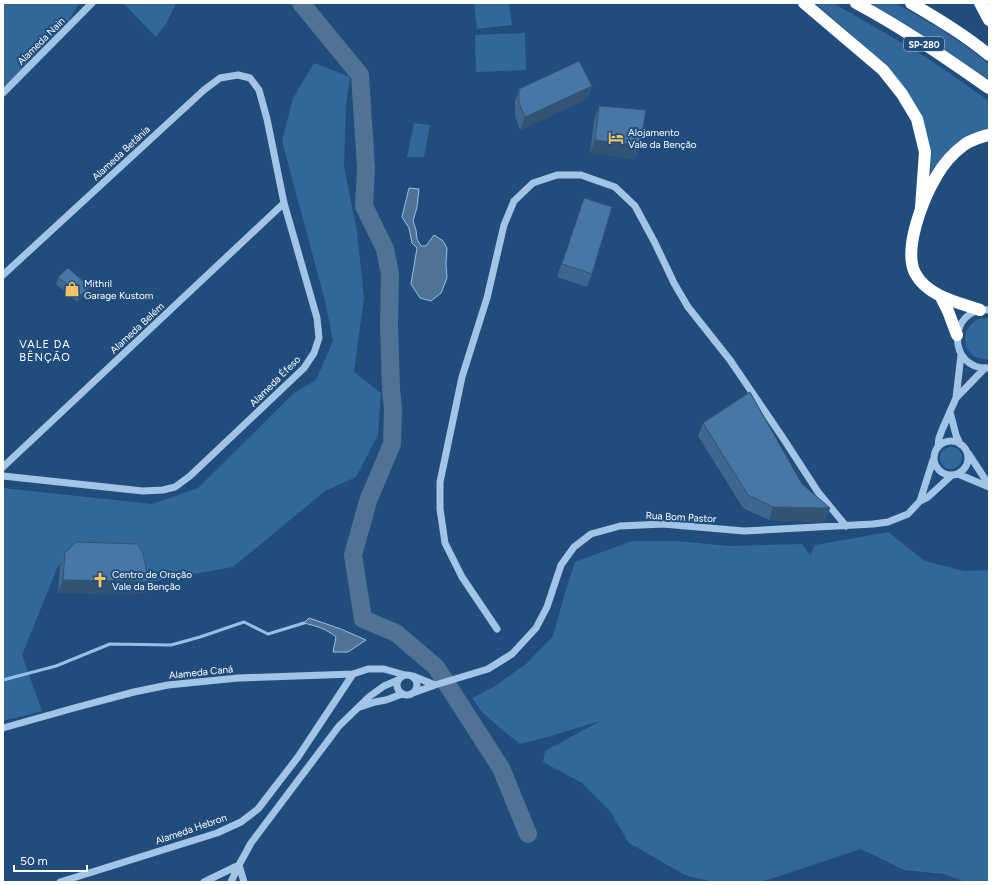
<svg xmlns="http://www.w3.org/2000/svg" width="992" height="885" font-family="Figtree,sans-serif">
<rect width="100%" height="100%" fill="#204d7c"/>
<path fill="#32679a" d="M3,3H79L63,31L3,87Z
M123,3H176L166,24L156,37Z
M474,3H509L512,25L477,29Z
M815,3H833L847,11L911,48L942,68L989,101V129L985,130C976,134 965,138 956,144C944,152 936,164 930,176L931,165L929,143L922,119L874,57L852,35Z
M869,3H895L939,28L974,52L989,64V80L906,24Z
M525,33L526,70L476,72L475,35Z
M314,63L350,77L346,105L344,167L357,231L364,298L354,372L381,393L378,435L356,477L325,491L233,567L150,582L134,555L70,553L58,566L22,655L42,711L3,721V488L152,504L198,488L294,393L316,380L333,341L325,301L282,141L293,98Z
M414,123L430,125L424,157H407Z
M981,318H989V359C962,362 956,327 981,318Z
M940 458a11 11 0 1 1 22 0a11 11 0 1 1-22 0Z
M888,532L925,561L964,571L989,570V882H965L944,874L904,870L861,849L761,882H712L685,875L629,843L610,811L582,783L543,762L545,751L600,721L551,736L520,744L506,733L483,713L472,698L495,686L526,664L553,636L564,596L575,562L632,541H677L729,546L802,544L810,555L815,545Z"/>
<path fill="#507295" stroke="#96c0e8" d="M409,188L419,189L417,207L413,221L416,230L417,239L421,246H426L434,235L443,241L447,248L446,264L447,278L441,293L431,301L420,298L411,284L417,248L412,243L409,228L402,217Z
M309,618L341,629L366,640L348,652H333L336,637C327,629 316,626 304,623Z"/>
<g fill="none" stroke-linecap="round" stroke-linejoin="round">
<path stroke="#96c0e8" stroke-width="3" d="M3,680L56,666L110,644L171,645L200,637L244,622L268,634L304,623"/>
<path stroke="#507295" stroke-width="18" d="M301,3L360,75L366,167L364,206L385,249L390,274L389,325L391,389L393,408L392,444L368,501L353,555L363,619L396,633L436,667L501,768L528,834"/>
<path stroke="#a2c5e7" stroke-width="7" d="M3,93L92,3
M3,275L204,90L220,78L238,75L250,78L259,90L267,119L284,203L317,318L319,338L314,353L304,368L190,476L175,487L163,490L143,491L3,476
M989,310C947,306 947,371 989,368
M956,398L985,368
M950,412L956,435L960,444
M934 458a17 17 0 1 1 34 0a17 17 0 1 1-34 0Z
M938,446L939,438L942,430L956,398L961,355
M968,453L989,485
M3,467L284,203
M958,474L989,487
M920,501L933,460
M497,629L462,577L445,543L440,509V482L462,377L487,298L504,225L514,201L533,183L557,175H581L615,187L635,206L655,243L674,283L688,307L730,360L783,438L818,492L846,526
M397 685a10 10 0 1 1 20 0a10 10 0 1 1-20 0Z
M413,676L435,685
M413,693L435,685L488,669L512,654L536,628L547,607L561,565L574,547L591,534L620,526L663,524L744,531L873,524L888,522L908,514L920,501L928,497L951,476
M360,707L375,702L386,700L402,694
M3,728L74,708L134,692L168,685L238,678L353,674L368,669H384L405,675
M60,882L217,833L241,822L258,809L298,757L353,674
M204,882L239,865L244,882
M231,882L239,865L251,843L339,726L370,696L384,686L398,680"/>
<path stroke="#fff" stroke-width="12" d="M804,3L883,70L902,94L917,119L925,152L921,208
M856,3C903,28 946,58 989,88
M911,3C938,19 965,35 989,55
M980,3L989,20
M941,297L948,311L957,335
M980,310C957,302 927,296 915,273C903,249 923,199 936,177C942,166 953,153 964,145C969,141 983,136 989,135"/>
</g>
<path fill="#3e668f" d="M592,86L587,99L520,130L515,116V102L519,89Z
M599,106L640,146L635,159L590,153L594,120Z
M584,198L592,274L587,287L557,277Z
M58,277L87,293L77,302L56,284Z
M703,423L802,484L830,508L825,522L769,520L743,508L698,436Z
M65,553L149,581L144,594L58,593L60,566Z"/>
<path fill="#325374" d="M592,86L587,99L520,130L525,117Z
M595,140L640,146L635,159L590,153Z
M90,287L87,293L77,302L80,295Z
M773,507L830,508L825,522L769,520Z
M63,580L149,581L144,594L58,593Z"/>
<path fill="#4877a6" stroke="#325374" d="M579,61L592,86L525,117L519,103V89Z
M599,106L646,110L640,146L595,140Z
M584,198L612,207L592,274L562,264Z
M68,268L90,287L80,295L58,277Z
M750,392L802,484L830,508L773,507L748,495L703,423Z
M76,542L138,544L143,554L149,581L63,580L65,553Z"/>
<defs>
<g id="hotel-bare" transform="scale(1.2)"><path d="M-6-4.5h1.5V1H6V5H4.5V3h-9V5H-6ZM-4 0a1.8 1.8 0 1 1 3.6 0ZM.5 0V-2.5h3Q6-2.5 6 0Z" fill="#f4c262" stroke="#204d7c" stroke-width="2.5" paint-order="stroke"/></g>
<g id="shop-bare" transform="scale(1.2)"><path d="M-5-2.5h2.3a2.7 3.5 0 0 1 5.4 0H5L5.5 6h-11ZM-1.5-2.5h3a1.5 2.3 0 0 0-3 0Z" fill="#f4c262" stroke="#204d7c" stroke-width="2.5" paint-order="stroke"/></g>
<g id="church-bare" transform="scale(1.2)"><path d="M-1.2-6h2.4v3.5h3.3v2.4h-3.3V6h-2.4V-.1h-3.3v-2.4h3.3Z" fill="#f4c262" stroke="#204d7c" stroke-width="2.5" paint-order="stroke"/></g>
</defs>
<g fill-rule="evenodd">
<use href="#hotel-bare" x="616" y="138"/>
<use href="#shop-bare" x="72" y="289"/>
<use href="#church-bare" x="100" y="580"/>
</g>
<g text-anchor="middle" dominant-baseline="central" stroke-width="4" stroke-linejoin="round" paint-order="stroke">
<rect fill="#204d7c" stroke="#bccad8" stroke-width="1" x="904" y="37" width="40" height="14" rx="3"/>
<g font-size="9" font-weight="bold" fill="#fff">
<text x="924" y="44">SP-280</text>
</g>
<g font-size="10" fill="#fff" stroke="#204d7c">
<text transform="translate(41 41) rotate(-45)">Alameda Nain</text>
<text transform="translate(121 153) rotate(-43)">Alameda Betânia</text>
<text transform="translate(137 328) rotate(-43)">Alameda Belém</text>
<text transform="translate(275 381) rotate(-45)">Alameda Éfeso</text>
<text transform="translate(681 517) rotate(3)">Rua Bom Pastor</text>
<text transform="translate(201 672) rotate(-6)">Alameda Caná</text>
<text transform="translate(191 829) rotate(-19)">Alameda Hebron</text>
</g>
<g font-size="10" fill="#fff" stroke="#204d7c" text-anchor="start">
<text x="628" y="132">Alojamento<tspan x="628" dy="12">Vale da Benção</tspan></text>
<text x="84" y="283">Mithril<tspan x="84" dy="12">Garage Kustom</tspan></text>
<text x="112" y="574">Centro de Oração<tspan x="112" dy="12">Vale da Benção</tspan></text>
</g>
<g font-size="11" letter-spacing="1" fill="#fff" stroke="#204d7c">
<text x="45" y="344">VALE DA<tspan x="45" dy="13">BÊNÇÃO</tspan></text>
</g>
</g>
<rect width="992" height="885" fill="none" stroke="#ffffff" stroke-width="8"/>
<path d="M14 865v6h73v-6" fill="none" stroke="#ffffff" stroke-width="2"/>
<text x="20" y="865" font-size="12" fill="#ffffff" stroke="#204d7c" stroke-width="3" paint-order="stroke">50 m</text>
</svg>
